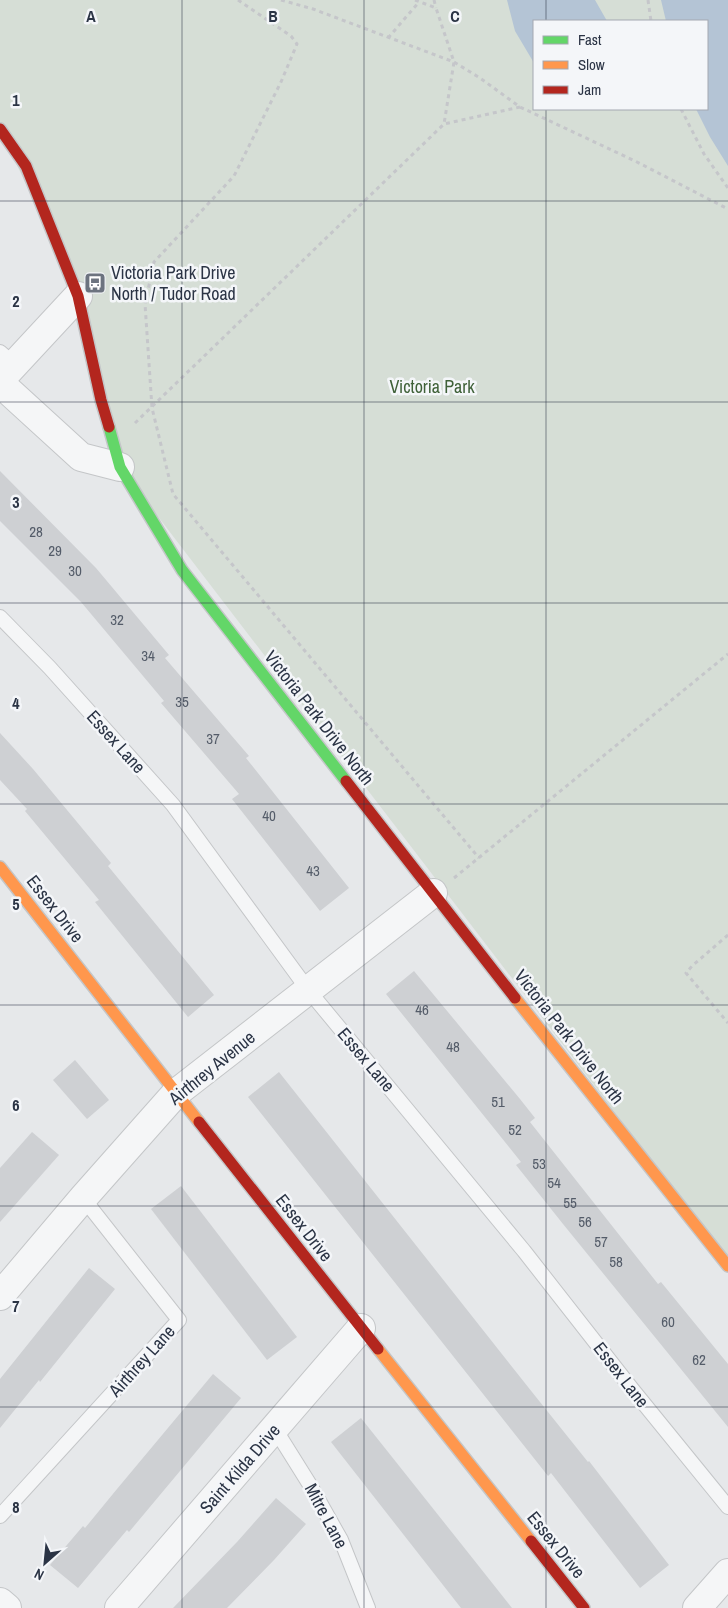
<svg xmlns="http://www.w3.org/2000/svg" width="728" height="1608" font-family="'Archivo Narrow',sans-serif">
  <rect width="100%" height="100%" fill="#e6e8ea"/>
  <path fill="#d6ded6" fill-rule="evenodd" d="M 0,0 L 728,0 L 728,1260 L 120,467 L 78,295 L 0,129 ZM 534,21 L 707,21 L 707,109 L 534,109 Z"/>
  <g fill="#b4c4d5">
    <path d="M 507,0 L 595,0 L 607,21 L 534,21 L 534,63 L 515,31 Z"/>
    <path d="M 661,0 L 728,0 L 728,166 L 710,137 L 696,109 L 707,109 L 707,21 L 666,21 Z"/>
  </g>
  <g fill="#ced0d3">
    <path d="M 0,471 L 96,568 L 169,655 L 165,658 L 249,756 L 246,758 L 349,888 L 320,911 L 232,799 L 239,794 L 161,703 L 164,701 L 81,602 L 0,521 Z"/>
    <path d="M 0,733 L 33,769 L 111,863 L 108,866 L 214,995 L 188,1017 L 95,902 L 99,900 L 25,811 L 27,809 L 0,780 Z"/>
    <path d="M 414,971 L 520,1099 L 535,1118 L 530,1122 L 658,1284 L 661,1282 L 728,1364 L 728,1427 L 563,1224 L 516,1165 L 521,1162 L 386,994 Z"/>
    <path d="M 75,1060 L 109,1100 L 87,1119 L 53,1080 Z"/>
    <path d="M 279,1072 L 532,1392 L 588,1462 L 589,1461 L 669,1565 L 640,1588 L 551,1473 L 548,1476 L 248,1097 Z"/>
    <path d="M 32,1132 L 59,1155 L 0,1222 L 0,1168 Z"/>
    <path d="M 181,1186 L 297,1337 L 267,1360 L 151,1209 Z"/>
    <path d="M 89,1268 L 115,1289 L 40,1382 L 39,1380 L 0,1428 L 0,1379 Z"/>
    <path d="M 213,1374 L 241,1398 L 129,1532 L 127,1530 L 78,1588 L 50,1565 L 83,1526 L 85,1528 L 117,1489 Z"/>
    <path d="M 361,1418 L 470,1555 L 512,1608 L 461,1608 L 331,1442 Z"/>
    <path d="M 276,1498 L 306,1524 L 274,1560 L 227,1608 L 173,1608 L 237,1542 Z"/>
  </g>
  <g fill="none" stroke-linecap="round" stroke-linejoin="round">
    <g stroke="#c4c6c8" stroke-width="16">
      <g id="lane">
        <path d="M 0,352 L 15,365"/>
        <path d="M 0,617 L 50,668 L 173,805 L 309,991 L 524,1251 L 632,1389 L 728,1507"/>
        <path d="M 275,1429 L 310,1485 L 341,1540 L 368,1608"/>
        <path d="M 0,1516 L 179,1320 L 83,1198"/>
      </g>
    </g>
    <g stroke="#c4c6c8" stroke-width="30">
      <g id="street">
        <path d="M 0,380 L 78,296"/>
        <path d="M 0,383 L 81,457 L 120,467"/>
        <path d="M 0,1296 L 83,1198 L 176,1093 L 433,893"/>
        <path d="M 0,1602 L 7,1608"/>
        <path d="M 119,1608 L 361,1328"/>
        <path d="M 697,1608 L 728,1573"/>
      </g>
    </g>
    <g stroke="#c4c6c8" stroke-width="14">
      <path id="fast" d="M 109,427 L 120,467 L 182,570 L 346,781"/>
    </g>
    <g stroke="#c4c6c8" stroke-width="14">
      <g id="slow">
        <path d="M 0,867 L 199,1122"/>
        <path d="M 515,998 L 728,1266"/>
        <path d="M 378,1349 L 531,1541"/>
      </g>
    </g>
    <g stroke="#c4c6c8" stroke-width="14">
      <g id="jam">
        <path d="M 0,129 L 26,166 L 78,296 L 101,400 L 109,427"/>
        <path d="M 346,781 L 515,998"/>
        <path d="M 199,1122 L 378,1349"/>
        <path d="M 531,1541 L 584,1608"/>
      </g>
    </g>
    <g stroke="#c5c6ca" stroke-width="3" stroke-dasharray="4 4" stroke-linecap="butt">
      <path d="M 238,0 L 291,36 L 297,44 L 281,82 L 234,176 L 154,262 L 145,304 L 152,408 L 173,494 L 479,858"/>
      <path d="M 281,0 L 313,9 L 454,62 L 480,78 L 520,107 L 635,161 L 728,209"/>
      <path d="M 415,0 L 436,8 L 454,62 L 444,124"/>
      <path d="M 434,0 L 436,8"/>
      <path d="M 648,0 L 651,21"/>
      <path d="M 388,38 L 419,2"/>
      <path d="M 681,109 L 704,154 L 728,188"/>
      <path d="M 135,423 L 444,124 L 520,107"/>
      <path d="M 454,878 L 728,654"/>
      <path d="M 728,935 L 692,966 L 686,973 L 728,1023"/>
    </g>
    <use href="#lane" stroke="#f5f6f7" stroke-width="14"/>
    <use href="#street" stroke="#f5f6f7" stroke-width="28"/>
    <use href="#fast" stroke="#63d668" stroke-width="11"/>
    <use href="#slow" stroke="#ff974d" stroke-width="11"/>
    <use href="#jam" stroke="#b3261e" stroke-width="11"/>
  </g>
  <path fill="none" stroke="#2b3445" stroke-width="1" stroke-opacity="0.55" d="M 182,0 L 182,1608M 364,0 L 364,1608M 546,0 L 546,21M 546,109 L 546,1608M 0,201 L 728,201M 0,402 L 728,402M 0,603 L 728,603M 0,804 L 728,804M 0,1005 L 728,1005M 0,1206 L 728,1206M 0,1407 L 728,1407"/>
  <defs>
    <g id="bus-square" transform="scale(1.125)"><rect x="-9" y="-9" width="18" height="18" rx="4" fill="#6c737f" stroke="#f4f6f9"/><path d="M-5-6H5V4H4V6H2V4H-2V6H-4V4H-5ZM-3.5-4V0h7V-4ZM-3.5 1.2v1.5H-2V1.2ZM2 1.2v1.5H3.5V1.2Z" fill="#fff"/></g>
  </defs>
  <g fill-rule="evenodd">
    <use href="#bus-square" x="95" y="283"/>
  </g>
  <g text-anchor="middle" stroke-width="5" stroke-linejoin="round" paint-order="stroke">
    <g font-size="15" fill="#545c69">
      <text x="36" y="537">28</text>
      <text x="55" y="556">29</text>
      <text x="75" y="576">30</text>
      <text x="117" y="625">32</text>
      <text x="148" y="661">34</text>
      <text x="182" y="707">35</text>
      <text x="213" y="744">37</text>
      <text x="269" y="821">40</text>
      <text x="313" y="876">43</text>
      <text x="422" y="1015">46</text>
      <text x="453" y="1052">48</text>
      <text x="498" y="1107">51</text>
      <text x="515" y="1135">52</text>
      <text x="539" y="1169">53</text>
      <text x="554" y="1188">54</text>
      <text x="570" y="1208">55</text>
      <text x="585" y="1227">56</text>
      <text x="601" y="1247">57</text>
      <text x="616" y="1267">58</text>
      <text x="668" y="1327">60</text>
      <text x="699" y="1365">62</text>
    </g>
    <g font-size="18" fill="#2b3445" stroke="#f4f6f9" text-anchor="start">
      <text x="111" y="279">Victoria Park Drive<tspan x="111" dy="21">North / Tudor Road</tspan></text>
    </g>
    <g font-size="18" fill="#3f6138" stroke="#f4f6f9">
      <text x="432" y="393">Victoria Park</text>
    </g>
    <g font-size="18" fill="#2b3445" stroke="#f4f6f9">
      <text transform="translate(319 718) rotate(52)" y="6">Victoria Park Drive North</text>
      <text transform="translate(116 742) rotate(48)" y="6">Essex Lane</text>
      <text transform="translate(55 909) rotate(52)" y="6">Essex Drive</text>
      <text transform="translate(569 1037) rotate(52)" y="6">Victoria Park Drive North</text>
      <text transform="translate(366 1060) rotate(50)" y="6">Essex Lane</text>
      <text transform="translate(212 1068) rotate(-39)" y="6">Airthrey Avenue</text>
      <text transform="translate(304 1228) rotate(52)" y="6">Essex Drive</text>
      <text transform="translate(142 1361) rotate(-48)" y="6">Airthrey Lane</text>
      <text transform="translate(621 1375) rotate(52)" y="6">Essex Lane</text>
      <text transform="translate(240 1469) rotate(-49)" y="6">Saint Kilda Drive</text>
      <text transform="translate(326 1516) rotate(62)" y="6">Mitre Lane</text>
      <text transform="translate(556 1545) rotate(51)" y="6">Essex Drive</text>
    </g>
  </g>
  <g font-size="16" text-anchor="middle" font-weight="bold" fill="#2b3445" stroke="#f4f6f9" stroke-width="5" stroke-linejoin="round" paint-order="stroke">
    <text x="91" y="22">A</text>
    <text x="273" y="22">B</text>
    <text x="455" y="22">C</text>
    <text x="16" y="106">1</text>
    <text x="16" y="307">2</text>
    <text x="16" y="508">3</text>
    <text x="16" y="709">4</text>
    <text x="16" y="910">5</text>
    <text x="16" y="1111">6</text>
    <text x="16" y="1312">7</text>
    <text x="16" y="1513">8</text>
  </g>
  <rect x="533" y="20" width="175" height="90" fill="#f4f6f9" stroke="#a4a8b1"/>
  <rect x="543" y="36" width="25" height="8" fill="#63d668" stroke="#a4a8b1"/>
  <text x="578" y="45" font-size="15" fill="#2b3445">Fast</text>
  <rect x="543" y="61" width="25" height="8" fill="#ff974d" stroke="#a4a8b1"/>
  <text x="578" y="70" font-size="15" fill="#2b3445">Slow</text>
  <rect x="543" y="86" width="25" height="8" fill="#b3261e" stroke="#a4a8b1"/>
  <text x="578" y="95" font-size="15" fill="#2b3445">Jam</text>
  <g transform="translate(45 1563) rotate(207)" stroke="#f4f6f9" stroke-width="4" paint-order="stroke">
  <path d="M0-4L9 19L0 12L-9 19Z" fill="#2b3445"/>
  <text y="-8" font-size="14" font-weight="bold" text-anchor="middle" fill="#2b3445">N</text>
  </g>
</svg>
